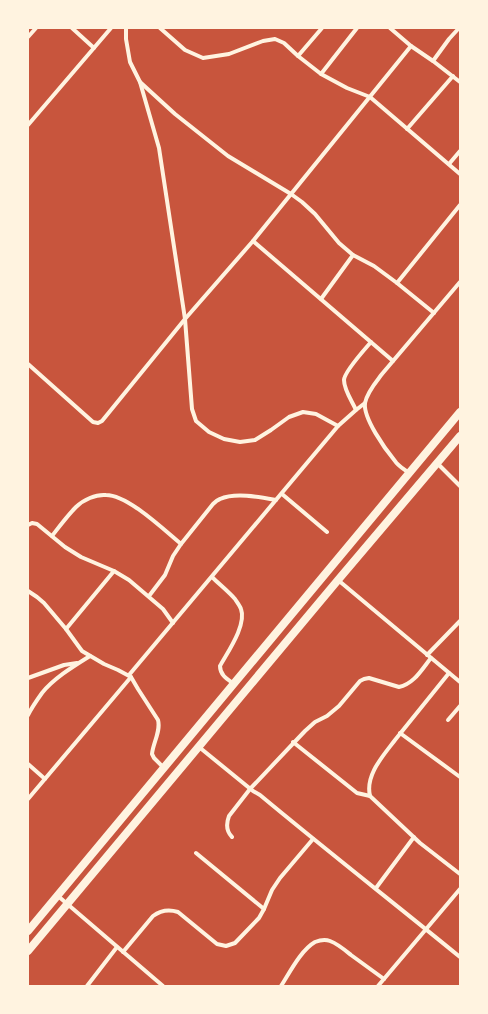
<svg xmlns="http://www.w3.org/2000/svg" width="488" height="1014" font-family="'Archivo Narrow',sans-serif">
  <rect width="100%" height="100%" fill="#c8553d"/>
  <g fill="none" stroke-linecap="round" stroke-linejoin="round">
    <g stroke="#fff3e0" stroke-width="4">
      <path d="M 72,28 L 94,48"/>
      <path d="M 126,28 L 126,39 L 130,62 L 140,82 L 159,148 L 185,319 L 192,409 L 196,421 L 209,432 L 224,439 L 240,442 L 255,440 L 271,430 L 289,417 L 303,412 L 316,414 L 338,426"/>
      <path d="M 160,28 L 185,50 L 203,58 L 229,54 L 263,41 L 275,39 L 284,43 L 298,56 L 321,74 L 347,88 L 370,97 L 460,174"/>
      <path d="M 390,28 L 411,46 L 433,61 L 460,82"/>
      <path d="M 28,37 L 36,28"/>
      <path d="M 298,56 L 322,28"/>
      <path d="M 433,61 L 449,39 L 459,28"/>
      <path d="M 321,74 L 357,28"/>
      <path d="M 140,82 L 175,114 L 228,156 L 291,194 L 302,202 L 315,214 L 339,243 L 353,255 L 374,266 L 397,283 L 434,313"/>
      <path d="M 28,125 L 111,28"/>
      <path d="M 407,129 L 453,76"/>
      <path d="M 449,164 L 460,151"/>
      <path d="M 253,241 L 393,361"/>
      <path d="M 397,283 L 460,205"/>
      <path d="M 321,299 L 353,255"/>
      <path d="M 28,364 L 93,422 L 98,423 L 102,421 L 185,319 L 253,241 L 411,46"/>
      <path d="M 356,410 C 352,401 344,390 344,380 C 344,372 365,349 371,342"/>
      <path d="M 437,463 L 460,486"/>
      <path d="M 409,473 C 404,469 398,466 395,461 C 385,449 363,418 365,403 C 367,392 376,382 382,374 L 460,282"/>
      <path d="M 282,494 L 327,532"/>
      <path d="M 28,525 L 32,523 L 37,524 L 65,547 L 81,557 L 114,571 L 129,580 L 163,609 L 173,623"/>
      <path d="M 52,536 C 59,527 67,516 76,507 C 83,500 96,494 106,495 C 128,495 164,530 181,544"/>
      <path d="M 212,577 C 219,584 228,591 235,599 C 237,602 240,606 241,609 C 247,625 227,653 220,666 C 220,675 227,679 234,684"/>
      <path d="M 338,580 L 460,682"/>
      <path d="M 28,591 L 37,597 L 44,603 L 66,629 L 82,651 L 104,664 L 118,670 L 131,677 L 138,689 L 158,720 C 161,731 153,743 152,754 L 154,758 L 164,768"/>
      <path d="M 149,596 L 165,575 L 173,556 L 181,544 L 213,504 C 215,502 217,500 220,499 C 235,492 260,497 276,500"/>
      <path d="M 66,629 L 114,571"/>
      <path d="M 427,655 L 460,621"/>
      <path d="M 449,673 L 395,740 C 383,756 365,775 370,796 L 420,843 L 460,874"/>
      <path d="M 129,675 L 338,426 L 356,410 L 365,403"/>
      <path d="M 28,678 L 64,665 L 77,663"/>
      <path d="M 28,715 C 32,707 37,700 42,693 C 54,678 74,666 90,656"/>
      <path d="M 448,720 L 460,706"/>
      <path d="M 400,733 L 460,777"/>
      <path d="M 293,742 L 357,793 L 370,796"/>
      <path d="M 199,747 L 253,791 L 260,795 C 326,850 394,903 460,957"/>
      <path d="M 28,764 L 45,779"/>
      <path d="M 28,799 L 131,677"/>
      <path d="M 232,837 C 226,831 226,824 229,816 L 250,789 L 305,731 L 315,722 L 327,716 L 339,706 L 360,681 L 364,679 L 369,678 L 399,687 C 414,684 422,669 431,658"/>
      <path d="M 196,853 L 264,909"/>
      <path d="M 376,888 L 414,837"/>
      <path d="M 58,896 L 163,986"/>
      <path d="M 123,952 L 153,916 C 161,910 169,909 178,912 L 217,944 L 226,946 L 235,943 L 259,918 L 264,909 L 272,890 L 280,878 L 313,839"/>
      <path d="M 87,986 L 117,947"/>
      <path d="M 281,986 C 290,972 301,950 315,942 C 320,940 325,939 330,941 C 338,944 345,950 351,955 C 362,963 373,971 384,979"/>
      <path d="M 378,986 L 460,889"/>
    </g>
    <g stroke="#fff3e0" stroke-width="8">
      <path d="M 28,931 L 460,412"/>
      <path d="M 28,951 L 338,580 L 460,436"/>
    </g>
  </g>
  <rect width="488" height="1014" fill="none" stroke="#fff3e0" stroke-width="58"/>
</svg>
